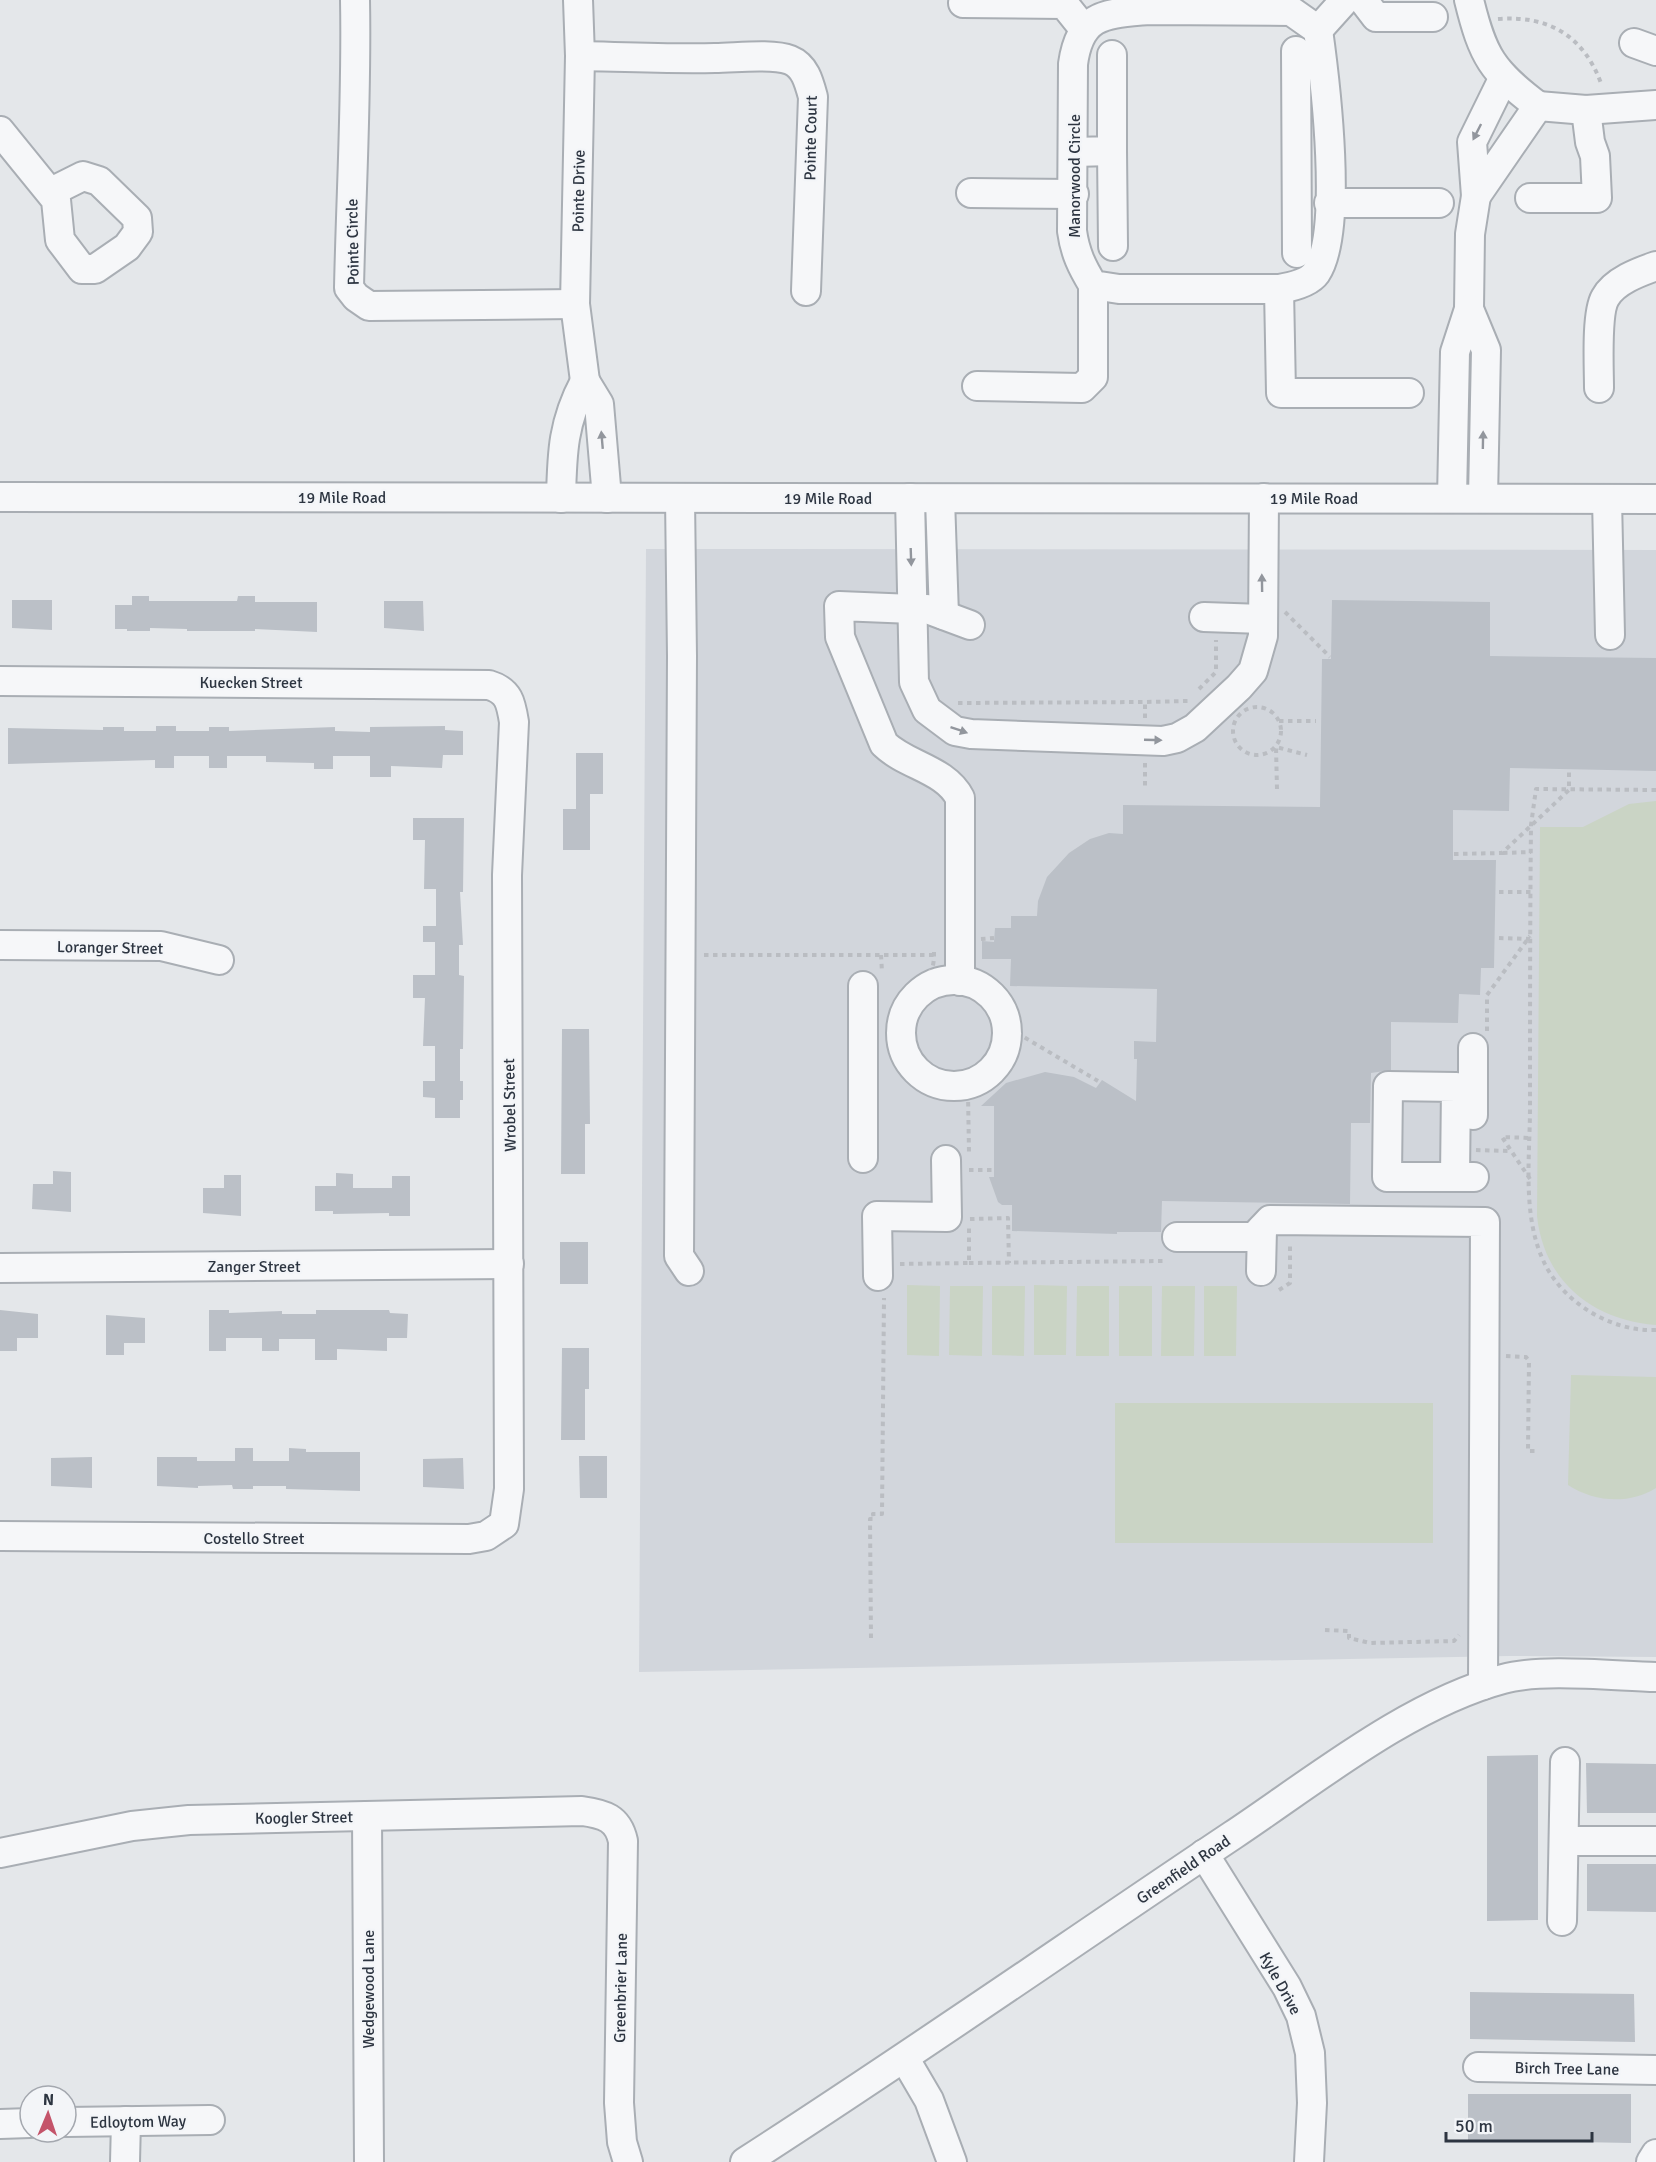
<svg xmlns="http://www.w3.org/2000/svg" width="1656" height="2162" font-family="Signika,sans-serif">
  <rect width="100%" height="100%" fill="#e4e7ea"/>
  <path fill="#d2d6dc" d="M 646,549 L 1656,550 L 1656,1657 L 1509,1656 L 639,1672 Z"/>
  <g fill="#cad4c5">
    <path d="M 1656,801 L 1656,1325 C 1592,1320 1544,1281 1537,1216 L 1540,827 L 1583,827 L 1629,804 Z"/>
    <path d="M 907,1285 L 940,1286 L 939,1356 L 907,1355 Z"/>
    <path d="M 1034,1285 L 1067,1286 L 1066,1355 L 1034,1355 Z"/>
    <path d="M 950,1286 L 983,1286 L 982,1356 L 949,1355 Z"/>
    <path d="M 992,1286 L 1025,1286 L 1024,1356 L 992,1355 Z"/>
    <path d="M 1077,1286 L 1109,1286 L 1109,1356 L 1076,1356 Z"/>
    <rect x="1119" y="1286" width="33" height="70"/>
    <path d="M 1162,1286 L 1195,1286 L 1194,1356 L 1161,1356 Z"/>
    <path d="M 1204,1286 L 1237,1286 L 1236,1356 L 1204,1356 Z"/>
    <path d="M 1571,1375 L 1656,1377 L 1656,1488 C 1629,1505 1594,1502 1568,1485 Z"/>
    <rect x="1115" y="1403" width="318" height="140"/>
  </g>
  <g fill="#bbc0c7">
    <path d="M 132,596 L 149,596 L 149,601 L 237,601 L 238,596 L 255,596 L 255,602 L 317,602 L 317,632 L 255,629 L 255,631 L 187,631 L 187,629 L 150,628 L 150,631 L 127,631 L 127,629 L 115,629 L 115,605 L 132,605 Z"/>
    <path d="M 12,600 L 52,600 L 52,630 L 12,628 Z"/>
    <path d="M 1332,600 L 1490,602 L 1490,656 L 1656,658 L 1656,771 L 1510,768 L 1509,811 L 1453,810 L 1453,860 L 1496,860 L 1494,968 L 1481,968 L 1480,995 L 1459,994 L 1458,1023 L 1391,1022 L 1391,1070 L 1371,1073 L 1370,1123 L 1351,1123 L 1350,1204 L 1162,1201 L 1161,1232 L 1117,1232 L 1117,1234 L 1012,1231 L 1012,1205 L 1002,1205 L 998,1202 L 989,1177 L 994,1177 L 994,1106 L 981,1106 L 1006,1083 L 1045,1072 L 1074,1077 L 1096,1088 L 1102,1080 L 1136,1101 L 1137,1059 L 1134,1059 L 1134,1041 L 1156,1042 L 1157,989 L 1010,986 L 1011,959 L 982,959 L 982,941 L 994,942 L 995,928 L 1011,928 L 1011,916 L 1037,916 L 1038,901 L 1047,877 L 1069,853 L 1090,839 L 1109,833 L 1123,834 L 1123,805 L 1320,807 L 1322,659 L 1331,659 Z"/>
    <path d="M 384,601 L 423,601 L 424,631 L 384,628 Z"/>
    <path d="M 156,726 L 176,726 L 176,731 L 209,731 L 209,727 L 229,727 L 229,731 L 335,727 L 335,731 L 370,732 L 370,727 L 445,726 L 445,730 L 463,731 L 463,755 L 443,755 L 442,768 L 391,766 L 391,777 L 370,777 L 370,756 L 333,756 L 333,769 L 314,769 L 314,763 L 266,762 L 266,756 L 227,756 L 227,768 L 209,768 L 209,756 L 174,756 L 174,768 L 155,768 L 155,760 L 8,764 L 8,728 L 103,730 L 103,727 L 124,727 L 124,731 L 156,731 Z"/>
    <path d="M 576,753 L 603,753 L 603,794 L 590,794 L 590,850 L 563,850 L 563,809 L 576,809 Z"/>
    <path d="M 413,818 L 464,818 L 463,892 L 460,892 L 463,945 L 459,945 L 459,975 L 464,976 L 463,1049 L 460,1049 L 460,1081 L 463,1081 L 463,1100 L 460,1100 L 460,1118 L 435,1118 L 435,1098 L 423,1097 L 423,1081 L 435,1081 L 435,1046 L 423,1046 L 425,998 L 413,998 L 413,975 L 435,975 L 435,942 L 423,942 L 423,926 L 436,926 L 436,889 L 424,889 L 425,840 L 413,840 Z"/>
    <path d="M 562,1029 L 589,1029 L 590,1124 L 585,1124 L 585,1174 L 561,1174 Z"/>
    <path d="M 53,1171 L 71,1172 L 71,1212 L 32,1209 L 33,1184 L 53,1184 Z"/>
    <path d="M 336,1173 L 353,1174 L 353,1188 L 392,1188 L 392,1176 L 410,1176 L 410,1216 L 389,1216 L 389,1213 L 333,1214 L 333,1211 L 315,1211 L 315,1186 L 336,1186 Z"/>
    <path d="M 224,1175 L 241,1175 L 241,1216 L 203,1213 L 203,1188 L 224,1188 Z"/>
    <rect x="560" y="1242" width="28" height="42"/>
    <path d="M 0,1310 L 38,1314 L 38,1338 L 17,1338 L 17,1351 L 0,1351 Z"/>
    <path d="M 209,1310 L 229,1310 L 229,1313 L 282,1311 L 282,1314 L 316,1314 L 316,1310 L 389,1310 L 390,1313 L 408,1314 L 407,1338 L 387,1338 L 387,1351 L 337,1349 L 337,1360 L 315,1360 L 315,1339 L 279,1339 L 279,1351 L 262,1351 L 262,1338 L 226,1338 L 226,1351 L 209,1351 Z"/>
    <path d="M 106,1315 L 145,1318 L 145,1343 L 124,1343 L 124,1355 L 106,1355 Z"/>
    <path d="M 562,1348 L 589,1348 L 589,1389 L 585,1389 L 585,1440 L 561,1440 Z"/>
    <path d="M 235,1448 L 253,1448 L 253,1461 L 289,1461 L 289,1448 L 306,1449 L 306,1452 L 360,1452 L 360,1491 L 286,1489 L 286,1486 L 253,1486 L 253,1489 L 233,1489 L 232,1485 L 198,1486 L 198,1488 L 157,1486 L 157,1457 L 197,1457 L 197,1461 L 235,1461 Z"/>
    <path d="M 579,1456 L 607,1456 L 607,1498 L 580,1498 Z"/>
    <path d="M 92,1457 L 92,1488 L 51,1486 L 51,1458 Z"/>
    <path d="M 463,1458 L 464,1489 L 423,1487 L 423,1459 Z"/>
    <path d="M 1538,1755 L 1538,1920 L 1487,1921 L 1487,1756 Z"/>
    <path d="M 1586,1763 L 1656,1764 L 1656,1813 L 1587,1813 Z"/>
    <path d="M 1587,1864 L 1656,1864 L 1656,1912 L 1587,1911 Z"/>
    <path d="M 1470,1992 L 1634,1994 L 1635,2042 L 1470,2039 Z"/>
    <path d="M 1468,2094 L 1631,2094 L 1631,2143 L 1468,2140 Z"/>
  </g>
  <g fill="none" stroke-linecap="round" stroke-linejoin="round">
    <g stroke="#a9aeb4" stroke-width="32">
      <g id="minor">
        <path d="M 355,0 C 357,96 351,192 349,288 L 356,297 L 369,306 L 575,304"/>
        <path d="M 578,0 L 580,56 L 575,304 L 585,381"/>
        <path d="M 1363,0 L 1376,17 L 1433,17"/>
        <path d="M 1469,0 C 1483,57 1492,71 1538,106"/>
        <path d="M 963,3 L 1064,4 L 1084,29"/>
        <path d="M 1149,10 L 1291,11 L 1318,30 C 1325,80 1344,232 1316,273 C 1309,283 1291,287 1279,289 L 1119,289 L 1093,285 C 1082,267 1075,253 1072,231 L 1073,64 C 1080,13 1105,14 1149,10 Z"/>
        <path d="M 1318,30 L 1345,0"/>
        <path d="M 1634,43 L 1656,51"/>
        <path d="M 1296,51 L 1297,253"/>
        <path d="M 580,56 C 625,57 670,59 715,58 C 735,58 772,53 790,60 C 805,66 809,82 813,97 L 806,291"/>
        <path d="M 1503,79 L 1472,142 L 1476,196 L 1538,106"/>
        <path d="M 1538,106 L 1586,110 L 1656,105"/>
        <path d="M 0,131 L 56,200 L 60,240 L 82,269 L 95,269 L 127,247 L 138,232 L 137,218 L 99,181 L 83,176 L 51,192"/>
        <path d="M 1112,151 L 1113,246"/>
        <path d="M 1074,152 L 1112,151 L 1112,55"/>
        <path d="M 971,193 L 1074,194"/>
        <path d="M 1530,198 L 1597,198 L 1595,156 L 1590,142 L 1586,110"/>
        <path d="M 1329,203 L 1439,203"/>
        <path d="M 1279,289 L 1281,393 L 1409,393"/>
        <path d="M 1469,309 L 1470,234 L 1476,196"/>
        <path d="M 977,386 L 1082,388 L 1093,377 L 1093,285"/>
        <path d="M 1599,388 C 1599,368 1596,314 1605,298 C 1614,281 1639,272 1656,266"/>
        <path d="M 0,497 L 1656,499"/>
        <path d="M 561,498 C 562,452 563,422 585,381 L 599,404 L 607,498"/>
        <path d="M 680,498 L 682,656 L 679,1256 L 689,1271"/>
        <path d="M 910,498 L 914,682 L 927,710 L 955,731 L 971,734 L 1163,741 L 1177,738 L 1195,728 L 1239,687 L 1253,671 L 1263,636 L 1264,498"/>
        <path d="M 1452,498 L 1455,352 L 1469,309 L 1486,350 L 1483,498"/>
        <path d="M 940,499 L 944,615"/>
        <path d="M 1607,499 L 1610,635"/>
        <path d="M 913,609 L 839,606 L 840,637 L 884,744 C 907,766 945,769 960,798 L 960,981"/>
        <path d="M 927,609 L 970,625"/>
        <path d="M 1204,617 L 1263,619"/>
        <path d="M 0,681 L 489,685 C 509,691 511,703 514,722 L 507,875 L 509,1489 L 504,1524 L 486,1536 L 469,1539 L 0,1536"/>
        <path d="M 0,945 L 161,946 L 219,960"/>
        <circle cx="954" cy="1033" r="53"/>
        <path d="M 1473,1048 L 1473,1115"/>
        <path d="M 863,1158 L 863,986"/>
        <path d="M 1455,1177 L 1456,1087 L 1388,1086 L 1387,1177 L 1474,1177"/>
        <path d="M 1177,1237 L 1254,1237 L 1270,1220 L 1485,1222 L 1483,1685"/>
        <path d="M 0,1268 L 509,1264"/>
        <path d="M 1261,1271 L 1262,1229"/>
        <path d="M 878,1276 L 877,1216 L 947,1217 L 946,1160"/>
        <path d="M 367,1816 L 369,2162"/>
        <path d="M 1566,1841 L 1656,1841"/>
        <path d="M 0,1853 L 132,1826 L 189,1820 L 582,1811 C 604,1814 618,1818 623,1841 L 619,2103 L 622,2142 L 628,2162"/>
        <path d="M 1204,1854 L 1287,1987 L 1301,2016 L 1310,2053 L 1312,2103 L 1309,2162"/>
        <path d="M 1562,1921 L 1565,1762"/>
        <path d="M 905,2059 L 929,2100 L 952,2162"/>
        <path d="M 1478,2067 L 1656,2070"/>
        <path d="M 66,2122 L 210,2120"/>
        <path d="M 0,2124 L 30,2123"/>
        <path d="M 125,2162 L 126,2121"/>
        <path d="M 745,2162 C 910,2056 1070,1944 1233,1835 C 1314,1781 1409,1704 1503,1679 C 1541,1668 1614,1676 1656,1677"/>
        <path d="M 1651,2162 L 1656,2154"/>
      </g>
    </g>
    <g stroke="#babdc2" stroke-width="4" stroke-dasharray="4.5 4.5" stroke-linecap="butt">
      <path d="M 1498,19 C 1550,15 1585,37 1602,86"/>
      <path d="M 1285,612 L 1330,657"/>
      <path d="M 1199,689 L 1216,672 L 1216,640"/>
      <path d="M 958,703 L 1145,702"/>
      <circle cx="1257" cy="731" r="24"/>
      <path d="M 1145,718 L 1145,702 L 1188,701"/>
      <path d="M 1279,721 L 1316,721"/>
      <path d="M 1145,763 L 1145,787"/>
      <path d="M 1277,789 L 1276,747 L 1307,755"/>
      <path d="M 1656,790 L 1536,789 L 1531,825 C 1530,919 1530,1013 1530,1107 C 1530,1156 1522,1214 1543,1260 C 1561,1301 1610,1332 1656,1330"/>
      <path d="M 1503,853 L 1531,852"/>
      <path d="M 1454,854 L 1502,853 L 1569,790 L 1569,769"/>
      <path d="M 1499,892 L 1531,892"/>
      <path d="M 1499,938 L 1530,939"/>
      <path d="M 981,939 L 994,938"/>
      <path d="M 934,952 C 934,958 934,965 931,970 C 927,977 918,979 913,984 C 897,998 888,1021 892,1042 C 894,1057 903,1071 915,1081 C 984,1135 1063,1026 983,976"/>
      <path d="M 704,955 L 934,955"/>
      <path d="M 881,955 L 882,972"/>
      <path d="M 1487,1031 L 1487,995 L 1530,936"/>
      <path d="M 1017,1033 L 1098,1081"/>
      <path d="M 968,1093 L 969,1152"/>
      <path d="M 1476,1150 L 1511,1151"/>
      <path d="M 969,1170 L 993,1170"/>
      <path d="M 1530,1179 L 1502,1137 L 1530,1138"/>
      <path d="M 970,1219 L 1008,1218 L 1009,1263"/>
      <path d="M 969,1263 L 1164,1261"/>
      <path d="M 900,1264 L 969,1263 L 969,1226"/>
      <path d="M 1279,1290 L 1290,1283 L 1290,1242"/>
      <path d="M 1506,1356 L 1526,1357 L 1529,1361 L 1528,1451 L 1535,1451"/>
      <path d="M 1325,1630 L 1349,1631 L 1349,1638 L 1370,1643 L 1454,1641 L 1459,1635"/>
      <path d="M 871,1638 L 870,1519 L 874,1519 L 873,1514 L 882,1514 L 884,1298"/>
    </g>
    <use href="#minor" stroke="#f6f7f9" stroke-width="28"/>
  </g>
  <defs><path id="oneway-solid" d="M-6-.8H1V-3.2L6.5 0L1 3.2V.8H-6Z" transform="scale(1.5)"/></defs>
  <g fill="#92969d">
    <use href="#oneway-solid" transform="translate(1477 132) rotate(117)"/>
    <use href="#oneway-solid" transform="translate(602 440) rotate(-95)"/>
    <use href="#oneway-solid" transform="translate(1483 440) rotate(-89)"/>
    <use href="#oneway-solid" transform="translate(911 557) rotate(88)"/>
    <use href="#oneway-solid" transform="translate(1262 583) rotate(-91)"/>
    <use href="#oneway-solid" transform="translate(959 730) rotate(19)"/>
    <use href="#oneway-solid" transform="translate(1153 740) rotate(2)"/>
  </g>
  <g text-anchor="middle" stroke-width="4.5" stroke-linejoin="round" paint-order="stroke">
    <g font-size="16" fill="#2d3541" stroke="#f3f5f8">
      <text transform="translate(810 138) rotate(-89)" y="6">Pointe Court</text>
      <text transform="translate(1074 176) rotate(-90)" y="6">Manorwood Circle</text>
      <text transform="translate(578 191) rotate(-89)" y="6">Pointe Drive</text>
      <text transform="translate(352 242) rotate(-91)" y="6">Pointe Circle</text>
      <text x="342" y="503">19 Mile Road</text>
      <text x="828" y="504">19 Mile Road</text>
      <text x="1314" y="504">19 Mile Road</text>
      <text x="251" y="688">Kuecken Street</text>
      <text transform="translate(110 947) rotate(1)" y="6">Loranger Street</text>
      <text transform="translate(509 1105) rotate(-91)" y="6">Wrobel Street</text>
      <text x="254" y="1272">Zanger Street</text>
      <text x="254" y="1544">Costello Street</text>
      <text transform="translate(304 1817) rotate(-1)" y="6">Koogler Street</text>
      <text transform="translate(1183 1869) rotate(-34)" y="6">Greenfield Road</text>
      <text transform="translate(1281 1983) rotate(61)" y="6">Kyle Drive</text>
      <text transform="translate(620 1988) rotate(-89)" y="6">Greenbrier Lane</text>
      <text transform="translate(368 1989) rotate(-90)" y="6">Wedgewood Lane</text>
      <text transform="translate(1567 2068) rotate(1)" y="6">Birch Tree Lane</text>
      <text transform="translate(138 2121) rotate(-1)" y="6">Edloytom Way</text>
    </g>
  </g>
  <g transform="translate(48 2114) rotate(2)"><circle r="28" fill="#f3f5f8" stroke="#a4a8af" stroke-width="1.5"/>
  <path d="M0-4.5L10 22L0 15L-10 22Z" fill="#c4546a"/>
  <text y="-9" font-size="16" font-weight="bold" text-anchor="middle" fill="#2d3541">N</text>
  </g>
  <path d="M1446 2132v9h146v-9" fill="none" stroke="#2d3541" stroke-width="3"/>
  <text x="1455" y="2132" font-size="18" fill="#2d3541" stroke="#f3f5f8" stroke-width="4.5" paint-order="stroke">50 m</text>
</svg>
